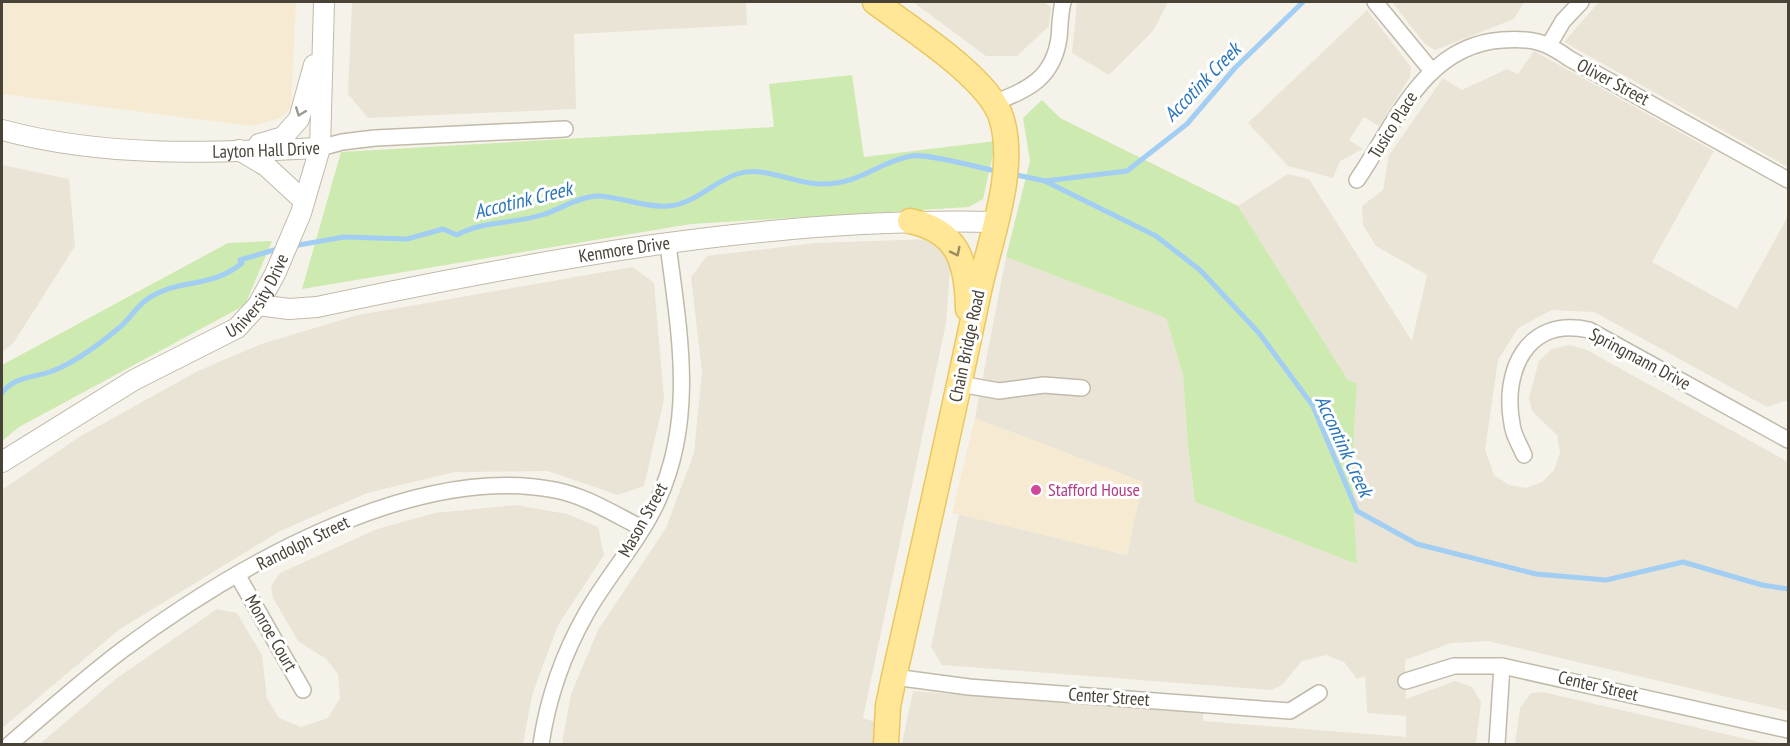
<svg xmlns="http://www.w3.org/2000/svg" width="1790" height="746" font-family="'PT Sans Narrow',sans-serif">
  <rect width="100%" height="100%" fill="#f5f2e9"/>
  <g fill="#e9e4d6">
    <path d="M 352,2 L 746,2 L 747,25 L 574,34 L 576,109 L 368,118 L 348,94 Z"/>
    <path d="M 913,2 L 1043,2 L 1051,7 L 1049,26 L 1017,56 L 986,56 Z"/>
    <path d="M 1077,2 L 1168,2 L 1153,31 L 1109,75 L 1072,53 Z"/>
    <path d="M 1392,2 L 1524,2 L 1514,19 L 1435,50 L 1425,44 Z"/>
    <path d="M 1599,2 L 1788,2 L 1788,167 L 1564,42 Z"/>
    <path d="M 1367,10 L 1411,67 L 1410,77 L 1379,126 L 1364,117 L 1349,140 L 1363,149 L 1340,161 L 1333,178 L 1288,166 L 1248,123 Z"/>
    <path d="M 1534,51 L 1714,151 L 1652,262 L 1737,309 L 1788,216 L 1788,400 L 1767,407 L 1594,312 L 1552,310 L 1518,328 L 1498,360 L 1485,450 L 1494,475 L 1509,485 L 1526,488 L 1542,482 L 1554,470 L 1560,453 L 1557,435 L 1532,411 L 1529,398 L 1539,361 L 1552,349 L 1570,345 L 1587,350 L 1788,462 L 1788,711 L 1488,641 L 1451,643 L 1405,660 L 1406,699 L 1455,681 L 1472,687 L 1481,702 L 1476,744 L 902,744 L 913,691 L 1203,713 L 1203,721 L 1406,737 L 1406,716 L 1367,713 L 1365,676 L 1357,679 L 1344,662 L 1326,655 L 1302,661 L 1282,685 L 1271,690 L 942,665 L 931,647 L 959,514 L 1127,555 L 1142,482 L 975,418 L 1006,257 L 1166,318 L 1183,375 L 1188,447 L 1195,502 L 1357,564 L 1352,471 L 1357,383 L 1348,380 L 1238,206 L 1288,174 L 1309,179 L 1412,341 L 1427,275 L 1376,246 L 1363,225 L 1362,206 L 1383,190 L 1389,155 L 1443,78 L 1462,90 L 1507,69 L 1518,74 Z"/>
    <path d="M 2,165 L 69,179 L 75,246 L 14,342 L 2,352 Z"/>
    <path d="M 932,239 L 951,259 L 946,323 L 863,718 L 881,724 L 877,744 L 562,744 L 571,694 L 598,630 L 666,528 L 694,453 L 702,372 L 691,277 L 707,256 L 815,243 Z"/>
    <path d="M 633,267 L 654,283 L 664,399 L 644,486 L 618,495 L 548,471 L 455,472 L 367,493 L 280,531 L 120,629 L 2,728 L 2,490 L 79,437 L 198,371 L 261,344 L 358,315 Z"/>
    <path d="M 516,505 L 567,514 L 598,527 L 604,555 L 558,625 L 532,695 L 523,744 L 40,744 L 117,678 L 217,609 L 237,613 L 262,655 L 267,698 L 279,718 L 301,727 L 328,718 L 340,698 L 338,674 L 326,659 L 298,641 L 273,598 L 271,586 L 280,573 L 377,529 L 435,513 Z"/>
    <path d="M 1543,692 L 1768,744 L 1515,744 L 1520,708 L 1531,693 Z"/>
  </g>
  <g fill="#f7ead3">
    <path d="M 2,2 L 296,2 L 291,107 L 281,118 L 251,126 L 2,94 Z"/>
    <path d="M 975,418 L 1143,482 L 1127,555 L 952,513 Z"/>
  </g>
  <g fill="#cdeab0">
    <path d="M 852,75 L 864,157 L 996,141 L 983,199 L 969,207 L 691,224 L 302,289 L 341,152 L 774,127 L 769,84 Z"/>
    <path d="M 1042,100 L 1060,118 L 1238,206 L 1348,380 L 1357,383 L 1352,471 L 1357,564 L 1195,502 L 1188,447 L 1183,375 L 1166,318 L 1006,257 L 1030,161 L 1023,118 Z"/>
    <path d="M 272,241 L 245,305 L 19,427 L 2,441 L 2,365 L 228,243 Z"/>
  </g>
  <g fill="none" stroke-linecap="round" stroke-linejoin="round">
    <g stroke="#a3cef3" stroke-width="5">
      <path d="M 1012,174 L 1045,181 L 1127,171 L 1187,124 L 1235,68 L 1303,2"/>
      <path d="M 1045,181 L 1156,236 L 1200,270 L 1259,333 L 1313,406 L 1357,511 L 1417,544 L 1536,574 L 1606,580 L 1683,562 L 1762,585 L 1788,589"/>
      <path d="M 293,246 L 344,237 L 407,239 L 443,229 L 457,235 C 484,220 516,224 545,214 C 561,209 578,197 596,196 C 620,196 643,208 668,206 C 693,205 713,182 737,174 C 766,165 792,184 821,184 C 862,184 875,163 911,156 C 927,153 981,168 1000,172"/>
      <path d="M 2,393 C 15,375 37,378 55,370 C 77,361 101,343 120,327 C 130,319 137,305 149,298 C 179,278 211,289 242,263 L 240,260 L 281,248"/>
    </g>
    <g stroke="#c1baaa" stroke-width="18">
      <g id="minor">
        <path d="M 1375,2 L 1431,70"/>
        <path d="M 1549,45 L 1563,21 L 1581,2"/>
        <path d="M 994,103 C 1028,89 1053,79 1059,38 C 1060,26 1060,14 1063,2"/>
        <path d="M 320,148 L 342,142 L 375,138 L 565,129"/>
        <path d="M 1357,180 C 1395,125 1424,45 1502,40 C 1532,38 1545,41 1570,59 L 1788,180"/>
        <path d="M 960,384 L 999,391 L 1044,385 L 1082,388"/>
        <path d="M 1524,455 C 1520,445 1513,435 1512,424 C 1502,371 1527,316 1589,330 L 1788,440"/>
        <path d="M 238,576 L 303,690"/>
        <path d="M 894,677 L 969,687 L 1290,711 L 1319,693"/>
        <path d="M 1406,681 L 1454,666 L 1502,666 L 1788,730"/>
        <path d="M 10,744 C 47,712 83,680 121,651 C 231,569 413,462 555,490 C 586,496 614,514 642,528"/>
        <path d="M 541,744 C 548,697 563,654 587,612 C 609,574 640,540 658,500 C 696,417 679,331 668,245"/>
        <path d="M 1497,744 L 1502,666"/>
      </g>
    </g>
    <g stroke="#c1baaa" stroke-width="22">
      <g id="tertiary">
        <path id="s1" d="M 2,130 C 105,158 214,153 320,148"/>
        <path d="M 259,144 L 283,137 L 299,119 L 314,65"/>
        <path d="M 239,150 L 266,166 L 304,201"/>
        <path id="s2" d="M 258,305 L 289,309 L 317,307 C 539,260 767,217 994,222"/>
        <path id="s3" d="M 2,462 L 134,380 L 237,328 L 258,305 L 275,274 L 301,213 L 320,148 L 324,2"/>
      </g>
    </g>
    <g stroke="#e9c763" stroke-width="27">
      <g id="primary">
        <path d="M 875,2 C 908,27 988,77 1001,117 C 1018,168 990,239 979,291 C 952,420 923,548 894,677 L 888,706 L 886,744"/>
        <path d="M 910,221 C 959,231 967,263 968,309"/>
      </g>
    </g>
    <use href="#minor" stroke="#fff" stroke-width="15"/>
    <use href="#tertiary" stroke="#fff" stroke-width="20"/>
    <use href="#primary" stroke="#ffe797" stroke-width="24"/>
  </g>
  <defs><path id="oneway-chevron" d="M-2-3.5L2.5 0L-2 3.5" fill="none" stroke-width="1.6" stroke-linecap="round" stroke-linejoin="round" transform="scale(1.5)"/></defs>
  <use stroke="#9b9891" href="#oneway-chevron" transform="translate(300 112) rotate(111)"/>
  <use stroke="#9b8d62" href="#oneway-chevron" transform="translate(956 252) rotate(63)"/>
  <circle fill="#d1479c" stroke="#fff" stroke-width="2" cx="1036" cy="490" r="6"/>
  <g text-anchor="middle" stroke-width="6" stroke-linejoin="round" paint-order="stroke">
    <g font-size="18" fill="#494337" stroke="#fff">
      <text transform="translate(1613 82) rotate(28)" y="6">Oliver Street</text>
      <text transform="translate(1393 125) rotate(-58)" y="6">Tusico Place</text>
      <text dy="6" stroke="none"><textPath href="#s1" startOffset="266">Layton Hall Drive</textPath></text>
      <text dy="6" stroke="none"><textPath href="#s2" startOffset="372">Kenmore Drive</textPath></text>
      <text dy="6" stroke="none"><textPath href="#s3" startOffset="309">University Drive</textPath></text>
      <text transform="translate(967 346) rotate(-78)" y="6">Chain Bridge Road</text>
      <text transform="translate(1640 359) rotate(28)" y="6">Springmann Drive</text>
      <text transform="translate(643 520) rotate(-61)" y="6">Mason Street</text>
      <text transform="translate(303 543) rotate(-26)" y="6">Randolph Street</text>
      <text transform="translate(271 633) rotate(60)" y="6">Monroe Court</text>
      <text transform="translate(1598 686) rotate(13)" y="6">Center Street</text>
      <text transform="translate(1109 697) rotate(4)" y="6">Center Street</text>
    </g>
    <g font-size="18" fill="#b23c85" stroke="#fff" text-anchor="start">
      <text x="1048" y="496">Stafford House</text>
    </g>
    <g font-size="20" font-style="italic" fill="#2b76ba" stroke="#fff">
      <text transform="translate(1202 82) rotate(-46)" y="7">Accotink Creek</text>
      <text transform="translate(523 200) rotate(-14)" y="7">Accotink Creek</text>
      <text transform="translate(1344 446) rotate(65)" y="7">Accontink Creek</text>
    </g>
  </g>
  <rect width="1790" height="746" fill="none" stroke="#494337" stroke-width="6"/>
</svg>
